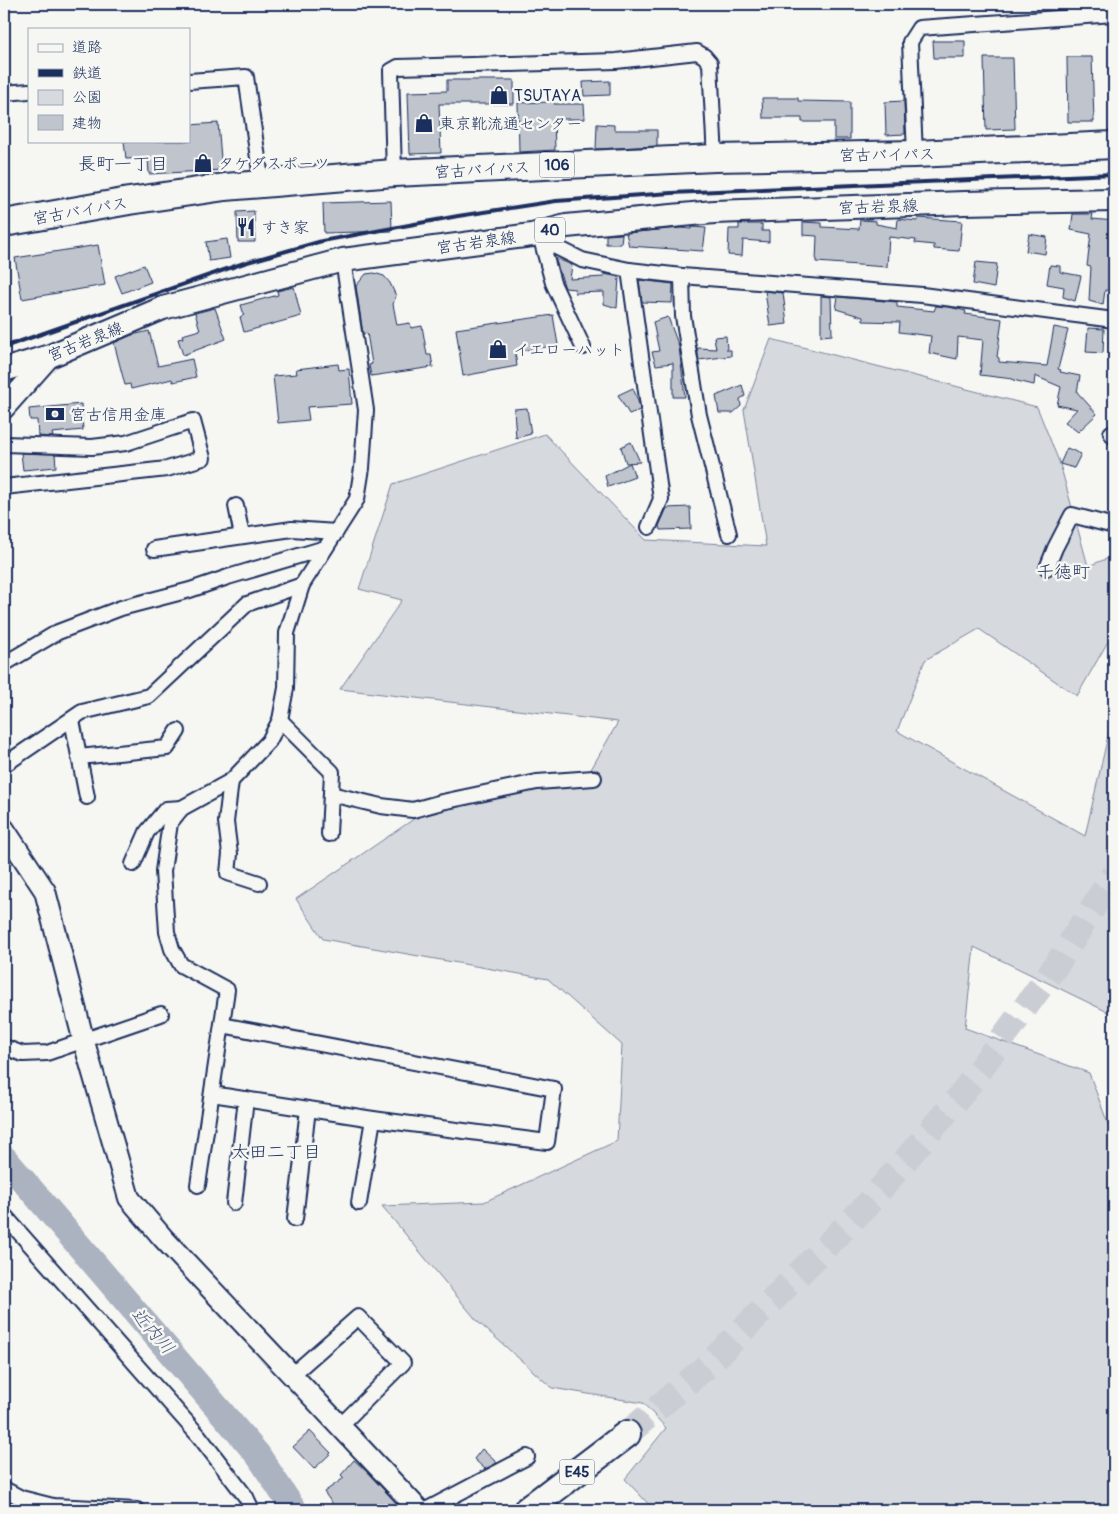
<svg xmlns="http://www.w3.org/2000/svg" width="1118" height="1514" font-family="Pangolin,'Klee One',sans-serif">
  <rect width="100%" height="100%" fill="#f6f6f2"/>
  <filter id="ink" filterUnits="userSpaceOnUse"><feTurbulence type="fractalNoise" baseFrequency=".02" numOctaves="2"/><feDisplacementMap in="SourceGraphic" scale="10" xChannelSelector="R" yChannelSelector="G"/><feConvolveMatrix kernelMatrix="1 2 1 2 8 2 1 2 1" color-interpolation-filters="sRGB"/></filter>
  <g filter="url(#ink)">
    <path fill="#d6d9dd" stroke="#78849e" d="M 771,339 L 1037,407 L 1060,464 L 1088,566 L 1114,556 L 1114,631 L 1077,696 L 979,629 L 925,660 L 897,731 L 1085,836 L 1110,727 L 1114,721 L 1114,1015 L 974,947 L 965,1028 L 1089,1073 L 1114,1140 L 1114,1510 L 654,1510 L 625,1479 L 666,1428 L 643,1403 L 552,1388 L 478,1322 L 382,1206 L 484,1202 L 617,1141 L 622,1045 L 548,979 L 323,939 L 296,899 L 455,791 L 581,787 L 618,722 L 340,689 L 402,600 L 359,589 L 393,484 L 545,434 L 646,540 L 766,546 L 744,410 Z"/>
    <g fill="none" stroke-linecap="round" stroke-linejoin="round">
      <path stroke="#abb2c0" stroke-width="26" d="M 4,1158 L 258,1455 L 294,1510"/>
    </g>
    <g fill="#c0c4cd" stroke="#1b2f5e">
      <path d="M 933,41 L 965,41 L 965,58 L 934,58 Z"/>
      <path d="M 1067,57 L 1092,57 L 1094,122 L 1068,122 Z"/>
      <path d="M 984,58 L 1013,58 L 1015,129 L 986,130 Z"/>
      <path d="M 447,80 L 514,80 L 514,104 L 439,104 L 441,153 L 410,154 L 408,92 L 447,91 Z"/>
      <path d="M 610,81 L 610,95 L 584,96 L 583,82 Z"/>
      <path d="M 762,98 L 798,98 L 798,101 L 850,102 L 850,139 L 834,139 L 834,122 L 802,122 L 802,118 L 763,118 Z"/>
      <path d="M 904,101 L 905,134 L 886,135 L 885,102 Z"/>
      <path d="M 554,102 L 554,104 L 584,104 L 585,119 L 554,119 L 555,150 L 519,152 L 518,103 Z"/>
      <path d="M 218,123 L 222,170 L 149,174 L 148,158 L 126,159 L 124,141 L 189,141 L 189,125 Z"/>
      <path d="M 597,124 L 614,125 L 614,130 L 657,130 L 657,146 L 596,149 Z"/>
      <path d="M 391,201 L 392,231 L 324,233 L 323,203 Z"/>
      <path d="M 254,211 L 255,242 L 238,242 L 237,212 Z"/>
      <path d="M 1073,214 L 1093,214 L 1092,219 L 1114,221 L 1114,291 L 1105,290 L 1103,305 L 1089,301 L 1091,267 L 1087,266 L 1091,234 L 1071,230 Z"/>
      <path d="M 918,218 L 962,221 L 959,251 L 934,249 L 934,245 L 915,243 L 916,240 L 889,237 L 887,267 L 816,262 L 817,236 L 803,235 L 803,222 L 822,223 L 822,227 L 859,229 L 860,220 L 862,220 L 876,221 L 876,224 L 897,228 L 898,219 L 917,221 Z"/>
      <path d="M 739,224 L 762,224 L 762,231 L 769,231 L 769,242 L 743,240 L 742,256 L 728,255 L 729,229 L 739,229 Z"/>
      <path d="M 692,227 L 706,228 L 703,251 L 629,246 L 626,233 L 681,228 L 691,229 Z"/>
      <path d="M 622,234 L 621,244 L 606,244 L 606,235 Z"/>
      <path d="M 1029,234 L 1047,237 L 1045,254 L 1026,251 Z"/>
      <path d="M 227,239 L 230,258 L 209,261 L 206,242 Z"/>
      <path d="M 98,245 L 105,285 L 22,299 L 15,258 Z"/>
      <path d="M 555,258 L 572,265 L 570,279 L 604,277 L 604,274 L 619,277 L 617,308 L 604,304 L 604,292 L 575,293 L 575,289 L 565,288 Z"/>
      <path d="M 976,262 L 997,264 L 994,288 L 973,284 Z"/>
      <path d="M 144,265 L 151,282 L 122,293 L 115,276 Z"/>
      <path d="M 1050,265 L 1060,266 L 1060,272 L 1081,276 L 1075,301 L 1063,297 L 1064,287 L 1047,284 Z"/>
      <path d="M 374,273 L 384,276 L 390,283 L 396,296 L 393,304 L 397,325 L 410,323 L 411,328 L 422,326 L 427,355 L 431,355 L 433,367 L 371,376 L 369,365 L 372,364 L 367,333 L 363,334 L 356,286 L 366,274 Z"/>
      <path d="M 639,280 L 673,284 L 672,303 L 642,302 Z"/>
      <path d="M 294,287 L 301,316 L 244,332 L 240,317 L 244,315 L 241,305 L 278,295 L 277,291 Z"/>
      <path d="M 765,291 L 783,293 L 787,324 L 770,326 Z"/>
      <path d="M 821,296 L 831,297 L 832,335 L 821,336 Z"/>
      <path d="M 838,297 L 897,302 L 897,307 L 934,311 L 936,306 L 949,307 L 966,311 L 965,314 L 1002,319 L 997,357 L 999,358 L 999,362 L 1047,366 L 1054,327 L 1068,330 L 1058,369 L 1061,370 L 1060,372 L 1080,376 L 1077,392 L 1097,414 L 1078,432 L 1065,422 L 1077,409 L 1057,405 L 1061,387 L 1035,376 L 1034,385 L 1013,380 L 1013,379 L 980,375 L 983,340 L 958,337 L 957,359 L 929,353 L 931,336 L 899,332 L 900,322 L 863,321 L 863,317 L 836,309 Z"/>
      <path d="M 215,308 L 226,339 L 183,355 L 178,339 L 183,338 L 182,335 L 200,330 L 195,313 Z"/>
      <path d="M 553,315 L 558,345 L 515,352 L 517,366 L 463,376 L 456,329 Z"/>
      <path d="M 668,317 L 679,347 L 685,397 L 673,397 L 673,363 L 656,365 L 652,352 L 659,351 L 653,322 Z"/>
      <path d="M 1088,328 L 1104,329 L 1103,353 L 1086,352 Z"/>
      <path d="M 149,331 L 158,366 L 192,359 L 196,377 L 173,382 L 172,379 L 131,389 L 130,384 L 125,385 L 114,343 L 132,335 Z"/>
      <path d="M 726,336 L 727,350 L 731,350 L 731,356 L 699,360 L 697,348 L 716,349 L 714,337 Z"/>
      <path d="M 338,364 L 339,370 L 349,369 L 352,404 L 307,407 L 309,420 L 278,423 L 273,376 L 297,374 L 296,369 Z"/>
      <path d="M 742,385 L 745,396 L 740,399 L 741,406 L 733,413 L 719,413 L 716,396 Z"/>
      <path d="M 633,388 L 638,401 L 640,410 L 629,414 L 618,395 Z"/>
      <path d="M 81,404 L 83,430 L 52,433 L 53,437 L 38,436 L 37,420 L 30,420 L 29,409 Z"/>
      <path d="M 527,408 L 531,434 L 516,438 L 514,409 Z"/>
      <path d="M 631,442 L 640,462 L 626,463 L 621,447 Z"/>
      <path d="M 1067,448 L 1081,454 L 1074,468 L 1060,464 Z"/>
      <path d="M 21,453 L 55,454 L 56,467 L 23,470 Z"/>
      <path d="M 630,463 L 635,477 L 608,487 L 605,476 Z"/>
      <path d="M 690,507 L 691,529 L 660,530 L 659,526 L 667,508 Z"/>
      <path d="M 310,1431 L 331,1453 L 314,1469 L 293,1447 Z"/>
      <path d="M 482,1449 L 497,1463 L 485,1469 L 474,1459 Z"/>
      <path d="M 354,1460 L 365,1470 L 403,1510 L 337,1510 L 324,1492 L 344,1478 L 341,1475 Z"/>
    </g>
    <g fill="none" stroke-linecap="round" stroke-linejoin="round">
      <path stroke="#caced4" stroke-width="26" stroke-dasharray="26 13" stroke-linecap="butt" d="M 627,1434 L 708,1365 L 866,1206 L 961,1095 L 1057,964 L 1114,874"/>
      <g stroke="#1b2f5e" stroke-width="18">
        <g id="street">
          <path d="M 189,81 L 246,77 L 262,185"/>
          <path d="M 4,93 L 29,91"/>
          <path d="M 915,154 L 910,42 L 919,28 L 1114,14"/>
          <path d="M 394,173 L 391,71 L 398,67 L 616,61 L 697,52 L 704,56 L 710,63 L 715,158"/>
          <path d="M 532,235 L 582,260 L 629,270 L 682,276 L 922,295 L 1114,320"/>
          <path d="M 541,239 L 553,283 L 583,347"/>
          <path d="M 629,270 L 661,499 L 649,527"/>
          <path d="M 682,276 L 683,316 L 699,415 L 729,534"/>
          <path d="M 1111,433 L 1114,437"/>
          <path d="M 4,444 L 92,447 L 126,443 L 193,421 L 203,458 L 167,469 L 4,487"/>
          <path d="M 236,506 L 242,536"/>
          <path d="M 154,549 L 292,529 L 336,532"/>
          <path d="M 1047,568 L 1055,548 L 1072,515 L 1114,526"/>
          <path d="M 4,664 L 58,632 L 121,608 L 190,590 L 228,577 L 325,548"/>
          <path d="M 72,720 L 87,797"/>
          <path d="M 280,720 L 332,772 L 329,834"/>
          <path d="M 79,757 L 167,748 L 178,731"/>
          <path d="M 4,765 L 82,712 L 149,696 L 247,604 L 302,585"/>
          <path d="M 231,781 L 226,822 L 230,854 L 228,873 L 259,883"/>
          <path d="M 331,794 L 381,806 L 413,810 L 442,802 L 537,782 L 594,778"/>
          <path d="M 133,864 L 147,832 L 166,809 L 182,808"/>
          <path d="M 4,1047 L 23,1054 L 47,1053 L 161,1014"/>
          <path d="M 212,1094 L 373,1119 L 547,1142 L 554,1089 L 222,1025"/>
          <path d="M 198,1185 L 227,990 L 181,965 L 172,949 L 167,932 L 163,871 L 170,823 L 182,808 L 231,781 L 269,741 L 280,720 L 286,688 L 287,633 L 302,585 L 357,499 L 362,468 L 366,410 L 343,260"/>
          <path d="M 234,1203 L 246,1099"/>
          <path d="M 359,1203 L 373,1119"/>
          <path d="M 4,1215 L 199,1436 L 246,1497 L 252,1510"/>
          <path d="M 295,1219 L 308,1109"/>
          <path d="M 292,1375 L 358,1317 L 403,1363 L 340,1426"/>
          <path d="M 4,1489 L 21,1498 L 53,1506 L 137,1510"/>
          <path d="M 426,1510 L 527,1457"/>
        </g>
      </g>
      <g stroke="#1b2f5e" stroke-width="24">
        <g id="secondary">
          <path d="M 4,408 L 50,356"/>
          <path d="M 4,829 L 45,891 L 84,1042 L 129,1198 L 163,1238 L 419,1510"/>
        </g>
      </g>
      <g stroke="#1b2f5e" stroke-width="26">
        <path id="primary" d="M 4,370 L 50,356 L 163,308 L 343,260 L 532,235 L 566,226 L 714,212 L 964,203 L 1114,200"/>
      </g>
      <g stroke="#1b2f5e" stroke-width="30">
        <g id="highway">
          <path d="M 4,223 L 129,201 L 225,187 L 394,173 L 715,158 L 915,154 L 1114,145"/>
          <path d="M 527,1510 L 627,1434"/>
        </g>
      </g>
      <use href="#street" stroke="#f6f6f2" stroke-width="14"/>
      <use href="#secondary" stroke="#f6f6f2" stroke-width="20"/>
      <use href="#primary" stroke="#f6f6f2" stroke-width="22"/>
      <use href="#highway" stroke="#f6f6f2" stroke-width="26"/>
      <path stroke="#1b2f5e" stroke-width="4" d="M 4,347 L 244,263 L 322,241 L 458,216 L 556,201 L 671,193 L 1114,174"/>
    </g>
  </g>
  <defs>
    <g id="shop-bare" transform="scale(1.5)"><path d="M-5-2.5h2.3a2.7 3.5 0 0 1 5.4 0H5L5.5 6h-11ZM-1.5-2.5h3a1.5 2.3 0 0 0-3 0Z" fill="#1b2f5e" stroke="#f6f6f2" stroke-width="2.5" paint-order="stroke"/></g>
    <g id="restaurant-bare" transform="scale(1.5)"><path d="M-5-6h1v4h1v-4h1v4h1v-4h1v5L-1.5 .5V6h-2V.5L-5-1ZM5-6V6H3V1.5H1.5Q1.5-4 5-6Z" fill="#1b2f5e" stroke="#f6f6f2" stroke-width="2.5" paint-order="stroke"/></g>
    <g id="bank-bare" transform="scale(1.5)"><path d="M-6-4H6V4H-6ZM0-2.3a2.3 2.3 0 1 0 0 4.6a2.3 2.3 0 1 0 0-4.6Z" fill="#1b2f5e" stroke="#f6f6f2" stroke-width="2.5" paint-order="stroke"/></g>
  </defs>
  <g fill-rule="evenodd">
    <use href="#shop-bare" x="499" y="95"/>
    <use href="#shop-bare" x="424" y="123"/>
    <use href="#shop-bare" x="203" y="163"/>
    <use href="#restaurant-bare" x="246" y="227"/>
    <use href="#shop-bare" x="498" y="349"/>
    <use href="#bank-bare" x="55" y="414"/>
  </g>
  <g text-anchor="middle" stroke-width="5" stroke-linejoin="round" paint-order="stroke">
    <g fill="#f6f6f2" stroke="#5d6b8a" stroke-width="1">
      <rect x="539.5" y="152.5" width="35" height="25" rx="4"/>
      <rect x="535" y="217.5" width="30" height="25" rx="4"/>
      <rect x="559.5" y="1459.5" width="35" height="25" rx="4"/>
    </g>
    <g font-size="15" font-weight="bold" fill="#1b2f5e">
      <text x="557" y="170">106</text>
      <text x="550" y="235">40</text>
      <text x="577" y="1477">E45</text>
    </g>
    <g font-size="16" fill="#1b2f5e" stroke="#f6f6f2" text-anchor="start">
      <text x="514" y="101">TSUTAYA</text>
      <text x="439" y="129">東京靴流通センター</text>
      <text x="218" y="169">タケダスポーツ</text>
      <text x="261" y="233">すき家</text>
      <text x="513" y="355">イエローハット</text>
      <text x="70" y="420">宮古信用金庫</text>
    </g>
    <g font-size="16" fill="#1b2f5e" stroke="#f6f6f2">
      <text transform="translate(887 154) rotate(-1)" y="6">宮古バイパス</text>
      <text transform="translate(482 169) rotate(-3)" y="6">宮古バイパス</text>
      <text transform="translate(878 206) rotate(-2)" y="6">宮古岩泉線</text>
      <text transform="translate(80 210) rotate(-10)" y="6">宮古バイパス</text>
      <text transform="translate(476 242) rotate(-8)" y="6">宮古岩泉線</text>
      <text transform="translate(85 341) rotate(-22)" y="6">宮古岩泉線</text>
    </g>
    <g font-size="18" fill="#1b2f5e" stroke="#f6f6f2">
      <text x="123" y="170">長町一丁目</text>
      <text x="1063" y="578">千徳町</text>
      <text x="276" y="1158">太田二丁目</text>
    </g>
    <g font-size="18" font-style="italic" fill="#46567b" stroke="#f6f6f2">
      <text transform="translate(153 1331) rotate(49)" y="6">近内川</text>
    </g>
  </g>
  <rect width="1118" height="1514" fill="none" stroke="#f6f6f2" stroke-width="20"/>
  <rect x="10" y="10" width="1098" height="1494" fill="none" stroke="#1b2f5e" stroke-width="2" filter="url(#ink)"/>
  <rect x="28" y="28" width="162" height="115" fill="#f6f6f2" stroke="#9ea6b7"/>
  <rect x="38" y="44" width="25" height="8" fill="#f6f6f2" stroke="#9ea6b7"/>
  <text x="72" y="52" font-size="15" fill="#1b2f5e">道路</text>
  <rect x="38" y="69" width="25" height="8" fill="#1b2f5e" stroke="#9ea6b7"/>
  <text x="72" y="78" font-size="15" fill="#1b2f5e">鉄道</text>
  <rect x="38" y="90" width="25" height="15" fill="#d6d9dd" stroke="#9ea6b7"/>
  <text x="72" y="102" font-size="15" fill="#1b2f5e">公園</text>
  <rect x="38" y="115" width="25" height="15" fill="#c0c4cd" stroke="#9ea6b7"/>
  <text x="72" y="128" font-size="15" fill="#1b2f5e">建物</text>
</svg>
